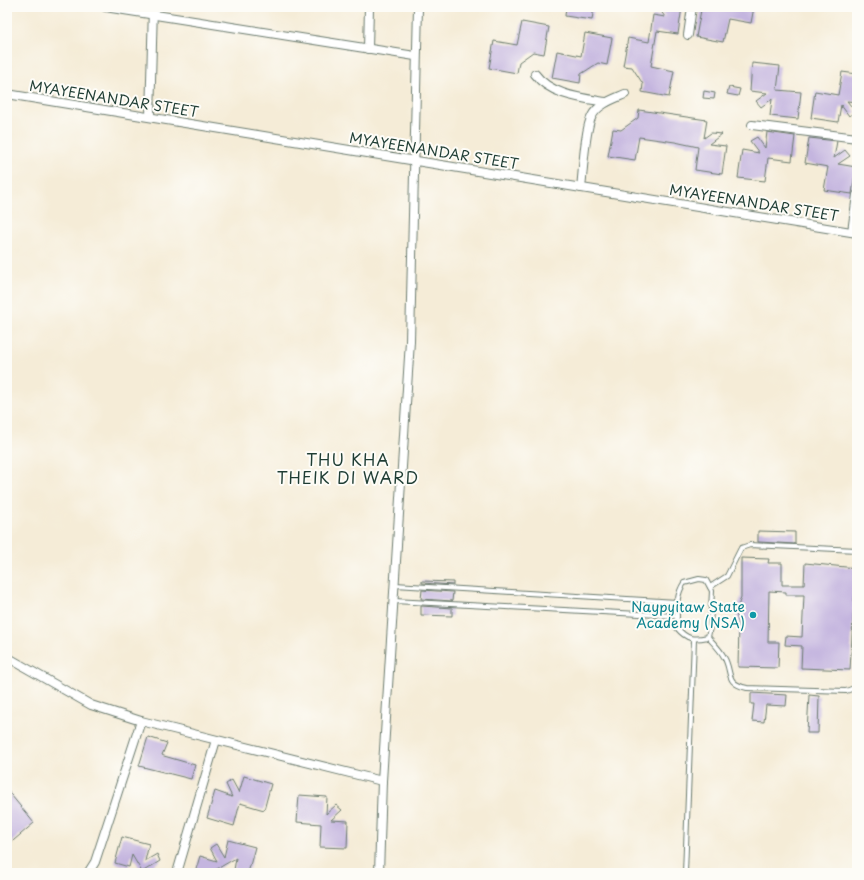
<svg xmlns="http://www.w3.org/2000/svg" width="864" height="880" font-family="'Playpen Sans',sans-serif">
  <rect width="100%" height="100%" fill="#fdfcf7"/>
  <filter id="ink" filterUnits="userSpaceOnUse"><feTurbulence type="fractalNoise" baseFrequency=".025" numOctaves="2"/><feDisplacementMap in="SourceGraphic" scale="8" xChannelSelector="R" yChannelSelector="G"/><feConvolveMatrix kernelMatrix="1 2 1 2 8 2 1 2 1" color-interpolation-filters="sRGB"/></filter>
  <filter id="wash" filterUnits="userSpaceOnUse"><feTurbulence type="fractalNoise" baseFrequency=".012" numOctaves="4" result="noise"/><feDisplacementMap in="SourceGraphic" scale="16" xChannelSelector="R" yChannelSelector="G"/><feGaussianBlur stdDeviation="0.9" result="paint"/><feColorMatrix in="noise" values="0 0 0 0 0 0 0 0 0 0 0 0 0 0 0 0 0 1.4 0 .05"/><feComposite in="paint" operator="in"/></filter>
  <g filter="url(#wash)">
    <rect width="100%" height="100%" fill="#f5ecd7"/>
    <g id="blocks">
      <g fill="#c4b5df">
        <path d="M 566,7 L 594,7 L 592,20 L 565,16 Z"/>
        <path d="M 658,7 L 682,7 L 678,34 L 657,31 L 651,66 L 674,71 L 669,97 L 642,92 L 643,84 L 632,67 L 623,66 L 628,38 L 649,42 L 653,15 L 665,17 Z"/>
        <path d="M 704,7 L 754,7 L 751,23 L 728,19 L 723,42 L 696,37 L 701,10 L 703,10 Z"/>
        <path d="M 522,22 L 549,27 L 544,54 L 533,52 L 519,62 L 517,73 L 489,68 L 494,41 L 517,45 Z"/>
        <path d="M 585,33 L 612,38 L 607,65 L 598,63 L 581,74 L 580,83 L 552,78 L 557,51 L 581,56 Z"/>
        <path d="M 752,63 L 780,66 L 777,90 L 801,92 L 798,119 L 770,116 L 772,99 L 761,107 L 756,101 L 767,93 L 750,91 Z"/>
        <path d="M 842,72 L 857,74 L 857,102 L 847,101 L 856,112 L 849,116 L 841,105 L 838,122 L 811,118 L 815,91 L 838,95 Z"/>
        <path d="M 729,87 L 740,89 L 738,96 L 727,94 Z"/>
        <path d="M 704,91 L 715,93 L 714,99 L 703,98 Z"/>
        <path d="M 639,110 L 707,120 L 704,138 L 711,133 L 722,134 L 709,144 L 726,146 L 722,174 L 695,170 L 698,147 L 675,142 L 639,137 L 635,160 L 608,156 L 613,129 L 621,130 L 638,118 Z"/>
        <path d="M 767,132 L 795,136 L 792,161 L 768,158 L 765,181 L 738,178 L 742,150 L 759,153 L 750,141 L 757,137 L 765,148 Z"/>
        <path d="M 809,138 L 837,141 L 834,158 L 845,150 L 850,156 L 838,164 L 856,167 L 852,194 L 824,190 L 828,167 L 805,163 Z"/>
        <path d="M 758,531 L 795,532 L 795,544 L 758,542 Z"/>
        <path d="M 741,558 L 769,559 L 768,563 L 782,563 L 782,585 L 804,585 L 805,563 L 856,568 L 850,670 L 801,668 L 802,646 L 785,645 L 786,636 L 802,637 L 804,595 L 786,595 L 786,592 L 769,591 L 768,642 L 779,642 L 778,668 L 738,667 L 739,624 L 736,613 L 741,597 Z"/>
        <path d="M 422,581 L 453,582 L 453,585 L 422,583 Z"/>
        <path d="M 422,590 L 453,592 L 452,601 L 421,599 Z"/>
        <path d="M 421,606 L 452,608 L 452,616 L 421,615 Z"/>
        <path d="M 751,693 L 787,695 L 786,706 L 766,705 L 764,722 L 752,721 L 754,704 L 751,704 Z"/>
        <path d="M 809,695 L 819,696 L 818,733 L 807,733 Z"/>
        <path d="M 148,737 L 167,743 L 162,755 L 164,756 L 195,765 L 191,779 L 139,766 Z"/>
        <path d="M 244,776 L 271,784 L 264,810 L 240,803 L 234,826 L 207,818 L 215,791 L 232,797 L 226,784 L 232,780 L 239,793 Z"/>
        <path d="M 7,790 L 34,823 L 7,846 Z"/>
        <path d="M 299,795 L 327,797 L 326,814 L 336,805 L 342,810 L 331,820 L 348,821 L 347,848 L 320,847 L 321,824 L 297,822 Z"/>
        <path d="M 122,837 L 149,844 L 145,861 L 157,854 L 160,861 L 142,872 L 132,855 L 129,867 L 115,863 Z"/>
        <path d="M 228,840 L 255,847 L 248,873 L 234,870 L 236,858 L 210,873 L 195,873 L 200,856 L 217,861 L 210,848 L 216,844 L 224,857 Z"/>
      </g>
    </g>
  </g>
  <g filter="url(#ink)">
    <use href="#blocks" fill-opacity="0" stroke="#6a7a6d" stroke-width="1"/>
    <g fill="none" stroke-linecap="round" stroke-linejoin="round">
      <g stroke="#6a7a6d" stroke-width="6">
        <g id="service">
          <path d="M 699,579 L 706,580 L 712,591 L 710,627 L 708,637 C 694,640 687,640 677,628 C 677,613 675,596 684,583 Z"/>
          <path d="M 395,585 L 677,602"/>
          <path d="M 710,587 L 727,576 L 741,548 L 750,545 L 857,550"/>
          <path d="M 394,601 L 677,616"/>
          <path d="M 708,637 C 713,643 720,649 724,657 C 733,672 724,683 747,688 L 846,691 L 857,687"/>
          <path d="M 685,873 L 694,640"/>
        </g>
      </g>
      <g stroke="#6a7a6d" stroke-width="10">
        <g id="minor">
          <path d="M 105,7 L 415,56"/>
          <path d="M 688,35 L 692,7"/>
          <path d="M 368,49 L 369,7"/>
          <path d="M 535,74 C 550,95 582,98 606,102"/>
          <path d="M 7,94 L 857,233"/>
          <path d="M 150,117 L 153,7"/>
          <path d="M 752,125 L 857,138"/>
          <path d="M 581,188 C 583,172 585,128 592,116 C 598,104 614,99 625,94"/>
          <path d="M 852,232 L 857,195"/>
          <path d="M 7,657 L 91,705 L 141,721 L 382,781"/>
          <path d="M 88,873 L 95,862 L 141,721"/>
          <path d="M 177,873 L 216,740"/>
          <path d="M 379,873 L 382,781 L 410,341 L 418,7"/>
        </g>
      </g>
      <use href="#service" stroke="#fff" stroke-width="4"/>
      <use href="#minor" stroke="#fff" stroke-width="8"/>
    </g>
  </g>
  <circle fill="#0f9aa8" stroke="#fdfcf7" stroke-width="1.5" cx="753" cy="615" r="4"/>
  <g text-anchor="middle" stroke-width="4" stroke-linejoin="round" paint-order="stroke">
    <g font-size="14" fill="#1f3d34" stroke="#fdfcf7">
      <text transform="translate(114 99) rotate(9)" y="5">MYAYEENANDAR STEET</text>
      <text transform="translate(434 151) rotate(9)" y="5">MYAYEENANDAR STEET</text>
      <text transform="translate(754 203) rotate(9)" y="5">MYAYEENANDAR STEET</text>
    </g>
    <g font-size="14" fill="#0d838f" stroke="#fdfcf7" text-anchor="end">
      <text x="745" y="612">Naypyitaw State<tspan x="745" dy="16">Academy (NSA)</tspan></text>
    </g>
    <g font-size="16" letter-spacing="1" fill="#1f3d34" stroke="#fdfcf7">
      <text x="348" y="466">THU KHA<tspan x="348" dy="18">THEIK DI WARD</tspan></text>
    </g>
  </g>
  <rect width="864" height="880" fill="none" stroke="#fdfcf7" stroke-width="24"/>
</svg>
